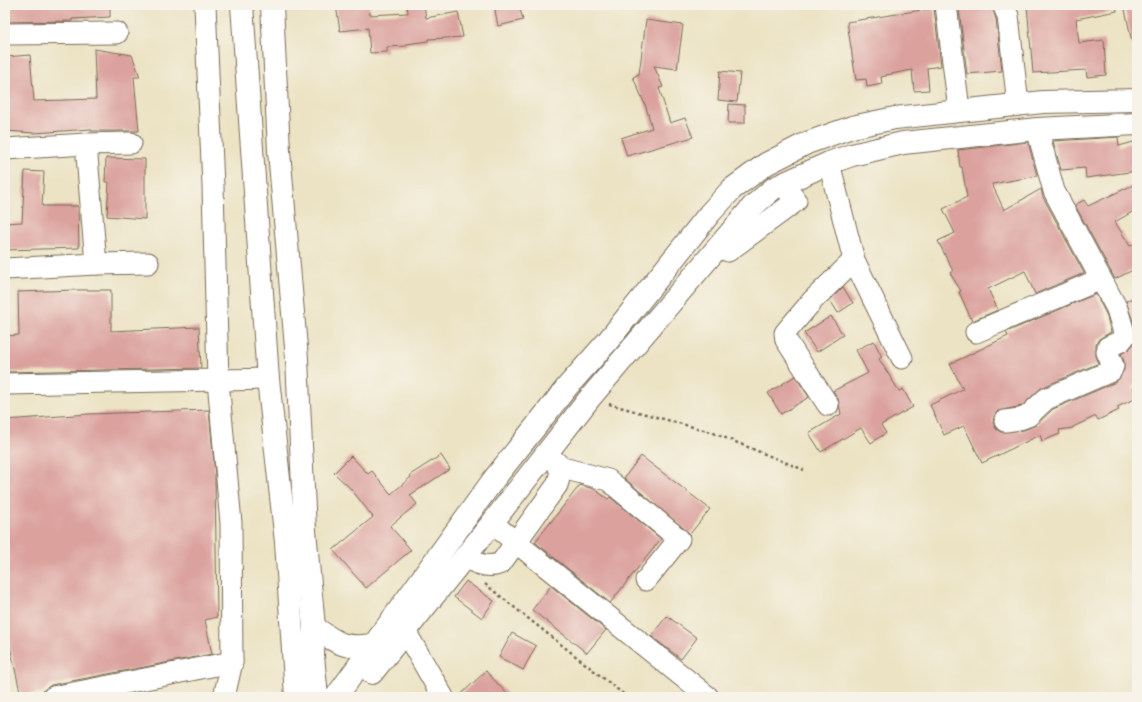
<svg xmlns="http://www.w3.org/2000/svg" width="1142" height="702" font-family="'EB Garamond',serif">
  <rect width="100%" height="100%" fill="#f7f3e8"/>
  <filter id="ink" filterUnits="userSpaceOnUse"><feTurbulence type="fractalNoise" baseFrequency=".025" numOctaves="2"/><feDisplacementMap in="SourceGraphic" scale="8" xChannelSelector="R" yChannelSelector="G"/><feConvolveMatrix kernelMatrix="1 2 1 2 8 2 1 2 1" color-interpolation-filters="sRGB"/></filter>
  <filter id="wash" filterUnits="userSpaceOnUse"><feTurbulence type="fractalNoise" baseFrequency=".012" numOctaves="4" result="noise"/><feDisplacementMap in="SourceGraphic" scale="16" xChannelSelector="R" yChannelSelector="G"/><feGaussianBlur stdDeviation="0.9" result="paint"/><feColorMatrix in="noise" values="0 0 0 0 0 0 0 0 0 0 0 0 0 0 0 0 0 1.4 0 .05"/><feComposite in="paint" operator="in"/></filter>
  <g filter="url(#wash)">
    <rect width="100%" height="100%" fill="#ece3c4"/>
    <g id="blocks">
      <g fill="#dba19d">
        <path d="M 5,5 L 110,5 L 110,17 L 72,19 L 72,21 L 5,22 Z"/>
        <path d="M 336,5 L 369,5 L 370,15 L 408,13 L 407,5 L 424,5 L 426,18 L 458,12 L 463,37 L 428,39 L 428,41 L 407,44 L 407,46 L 387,47 L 387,52 L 370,53 L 368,28 L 340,31 Z"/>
        <path d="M 494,5 L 519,5 L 523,20 L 498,26 Z"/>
        <path d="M 1037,5 L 1116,5 L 1117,11 L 1076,19 L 1079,43 L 1104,40 L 1106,75 L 1087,77 L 1086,70 L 1033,73 L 1027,6 Z"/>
        <path d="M 1124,5 L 1137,5 L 1137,41 L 1132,42 Z"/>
        <path d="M 992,7 L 996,19 L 1002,71 L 967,74 L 959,9 Z"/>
        <path d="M 934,8 L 941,66 L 927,68 L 929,90 L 914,91 L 912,70 L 886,75 L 886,76 L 881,77 L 882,84 L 867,87 L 866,79 L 856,80 L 847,22 Z"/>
        <path d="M 646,20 L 683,25 L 677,69 L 654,66 L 663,87 L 659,88 L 670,123 L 685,118 L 693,137 L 627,156 L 621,138 L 652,128 L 646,107 L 633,77 L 639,74 Z"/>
        <path d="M 94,49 L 132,55 L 140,77 L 134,77 L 139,131 L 91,131 L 91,129 L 34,133 L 5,131 L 5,57 L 30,55 L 34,101 L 96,99 Z"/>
        <path d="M 720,71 L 740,73 L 737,102 L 718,100 Z"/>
        <path d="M 729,104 L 745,105 L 745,123 L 728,123 Z"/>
        <path d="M 1118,137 L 1119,146 L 1137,141 L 1137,171 L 1086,178 L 1085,168 L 1061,170 L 1053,141 Z"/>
        <path d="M 1028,142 L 1037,176 L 992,184 L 1004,210 L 1041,189 L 1043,197 L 1084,273 L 1035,294 L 1025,271 L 988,289 L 998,310 L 972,321 L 959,292 L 961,291 L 950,273 L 953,271 L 938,241 L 955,233 L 943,209 L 967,197 L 962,167 L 960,167 L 958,150 Z"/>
        <path d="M 106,158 L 145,159 L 145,219 L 107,216 L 109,182 L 105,182 Z"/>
        <path d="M 25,171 L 44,172 L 42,206 L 78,206 L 79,248 L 5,250 L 5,223 L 22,222 Z"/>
        <path d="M 1133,185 L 1137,193 L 1137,209 L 1115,222 L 1130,246 L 1137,243 L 1137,268 L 1115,279 L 1075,205 L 1084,200 L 1088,206 Z"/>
        <path d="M 843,287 L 853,303 L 838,313 L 830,300 Z"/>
        <path d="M 74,290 L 111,290 L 111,331 L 199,327 L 201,368 L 5,372 L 5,336 L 19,335 L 18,292 Z"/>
        <path d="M 1096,294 L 1106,314 L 1111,332 L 1099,339 L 1096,344 L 1096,356 L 1099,363 L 1041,388 L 1022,406 L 998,411 L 994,416 L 993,423 L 996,429 L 1001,432 L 1024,430 L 1036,425 L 1053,409 L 1116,382 L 1124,370 L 1124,361 L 1121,354 L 1130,348 L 1137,339 L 1137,333 L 1126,301 L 1137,296 L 1137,384 L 1133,387 L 1137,398 L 1117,407 L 1119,410 L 1098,420 L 1096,416 L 1073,427 L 1073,428 L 1059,430 L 1060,434 L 1042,441 L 1040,435 L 982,463 L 964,426 L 944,435 L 930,405 L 963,389 L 950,364 L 1008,336 L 1006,332 Z"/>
        <path d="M 831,316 L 843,335 L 817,352 L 804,333 Z"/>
        <path d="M 874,341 L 882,357 L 879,359 L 899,391 L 903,389 L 913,407 L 881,425 L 886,433 L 871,443 L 861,428 L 821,452 L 809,433 L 841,414 L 838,399 L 833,391 L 868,373 L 856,350 Z"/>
        <path d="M 795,376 L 809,397 L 781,414 L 768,393 Z"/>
        <path d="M 209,410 L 215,475 L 217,617 L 205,620 L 212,654 L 51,685 L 42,692 L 21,696 L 5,624 L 5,420 L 89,414 Z"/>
        <path d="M 441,455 L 450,469 L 410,495 L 417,504 L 390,526 L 411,550 L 366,588 L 333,550 L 373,517 L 351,489 L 334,473 L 351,456 L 368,474 L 372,471 L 391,494 L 411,477 L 410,475 Z"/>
        <path d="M 641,456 L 710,509 L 690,534 L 624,478 Z"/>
        <path d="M 580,485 L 594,489 L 608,499 L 610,497 L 661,539 L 610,603 L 535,542 Z"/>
        <path d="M 466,581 L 494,601 L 482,618 L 454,597 Z"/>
        <path d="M 551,586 L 606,630 L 587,653 L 532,610 Z"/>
        <path d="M 667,616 L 697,638 L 681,659 L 651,636 Z"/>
        <path d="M 512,633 L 536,646 L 523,670 L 499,657 Z"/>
        <path d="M 486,671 L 510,697 L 458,697 Z"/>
      </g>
    </g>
  </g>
  <g filter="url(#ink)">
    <use href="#blocks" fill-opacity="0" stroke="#796b58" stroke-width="1"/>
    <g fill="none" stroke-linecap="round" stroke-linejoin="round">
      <g stroke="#796b58" stroke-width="23">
        <g id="minor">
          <path d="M 205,5 L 213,186 L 218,381 L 231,523 L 232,662 L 224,697"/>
          <path d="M 946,5 L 959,110"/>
          <path d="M 1003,5 L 1008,16 L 1018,105"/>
          <path d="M 5,34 L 117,33"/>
          <path d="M 86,144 L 131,143"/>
          <path d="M 5,149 L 86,144 L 96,264 L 148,263"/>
          <path d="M 829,163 L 854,260 L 902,358"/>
          <path d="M 728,251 L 796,201 L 783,184"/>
          <path d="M 5,269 L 96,264"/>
          <path d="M 976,332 L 1101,279"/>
          <path d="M 5,384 L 268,379"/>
          <path d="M 828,405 L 786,340 L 785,333 L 813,300 L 854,260"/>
          <path d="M 1005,421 L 1020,419 L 1028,416 L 1046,399 L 1111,371 L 1113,366 L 1107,352 L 1108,347 L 1121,341 L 1125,336 L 1117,309 L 1054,191 L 1037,129"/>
          <path d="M 559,467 L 608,480 L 679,539 L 646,580"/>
          <path d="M 492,523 L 708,697"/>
          <path d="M 465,557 C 476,564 488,569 501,563 L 557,485 L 561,472 L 557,463 L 551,458"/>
          <path d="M 405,631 L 443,697"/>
          <path d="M 53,697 L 232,662"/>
        </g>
      </g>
      <g stroke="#796b58" stroke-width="24">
        <g id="highway">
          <path d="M 242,5 L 268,379 L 286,542 L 296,697"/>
          <path d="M 272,5 L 279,151 L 297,359 L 305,531 L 314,627 L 313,656 L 317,697"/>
          <path d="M 314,627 C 338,644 344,649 374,645"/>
          <path d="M 372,673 L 492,523 L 589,399 L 753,206 L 774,188 L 829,163 L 852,155 L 903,143 L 1037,129 L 1137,124"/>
          <path d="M 336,697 L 494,479 L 567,387 L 607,342 L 710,213 L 732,189 L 766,164 L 807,143 L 852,127 L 895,118 L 1043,102 L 1137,100"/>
        </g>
      </g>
      <g stroke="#796b58" stroke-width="2.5" stroke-dasharray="3 3" stroke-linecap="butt">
        <path d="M 854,7 L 854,5"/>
        <path d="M 609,404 L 711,432 L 804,470"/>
        <path d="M 485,584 L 627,697"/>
      </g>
      <use href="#minor" stroke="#fff" stroke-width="21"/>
      <use href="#highway" stroke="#fff" stroke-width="22"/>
    </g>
  </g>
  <rect width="1142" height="702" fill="none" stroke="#f7f3e8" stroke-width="20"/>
</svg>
